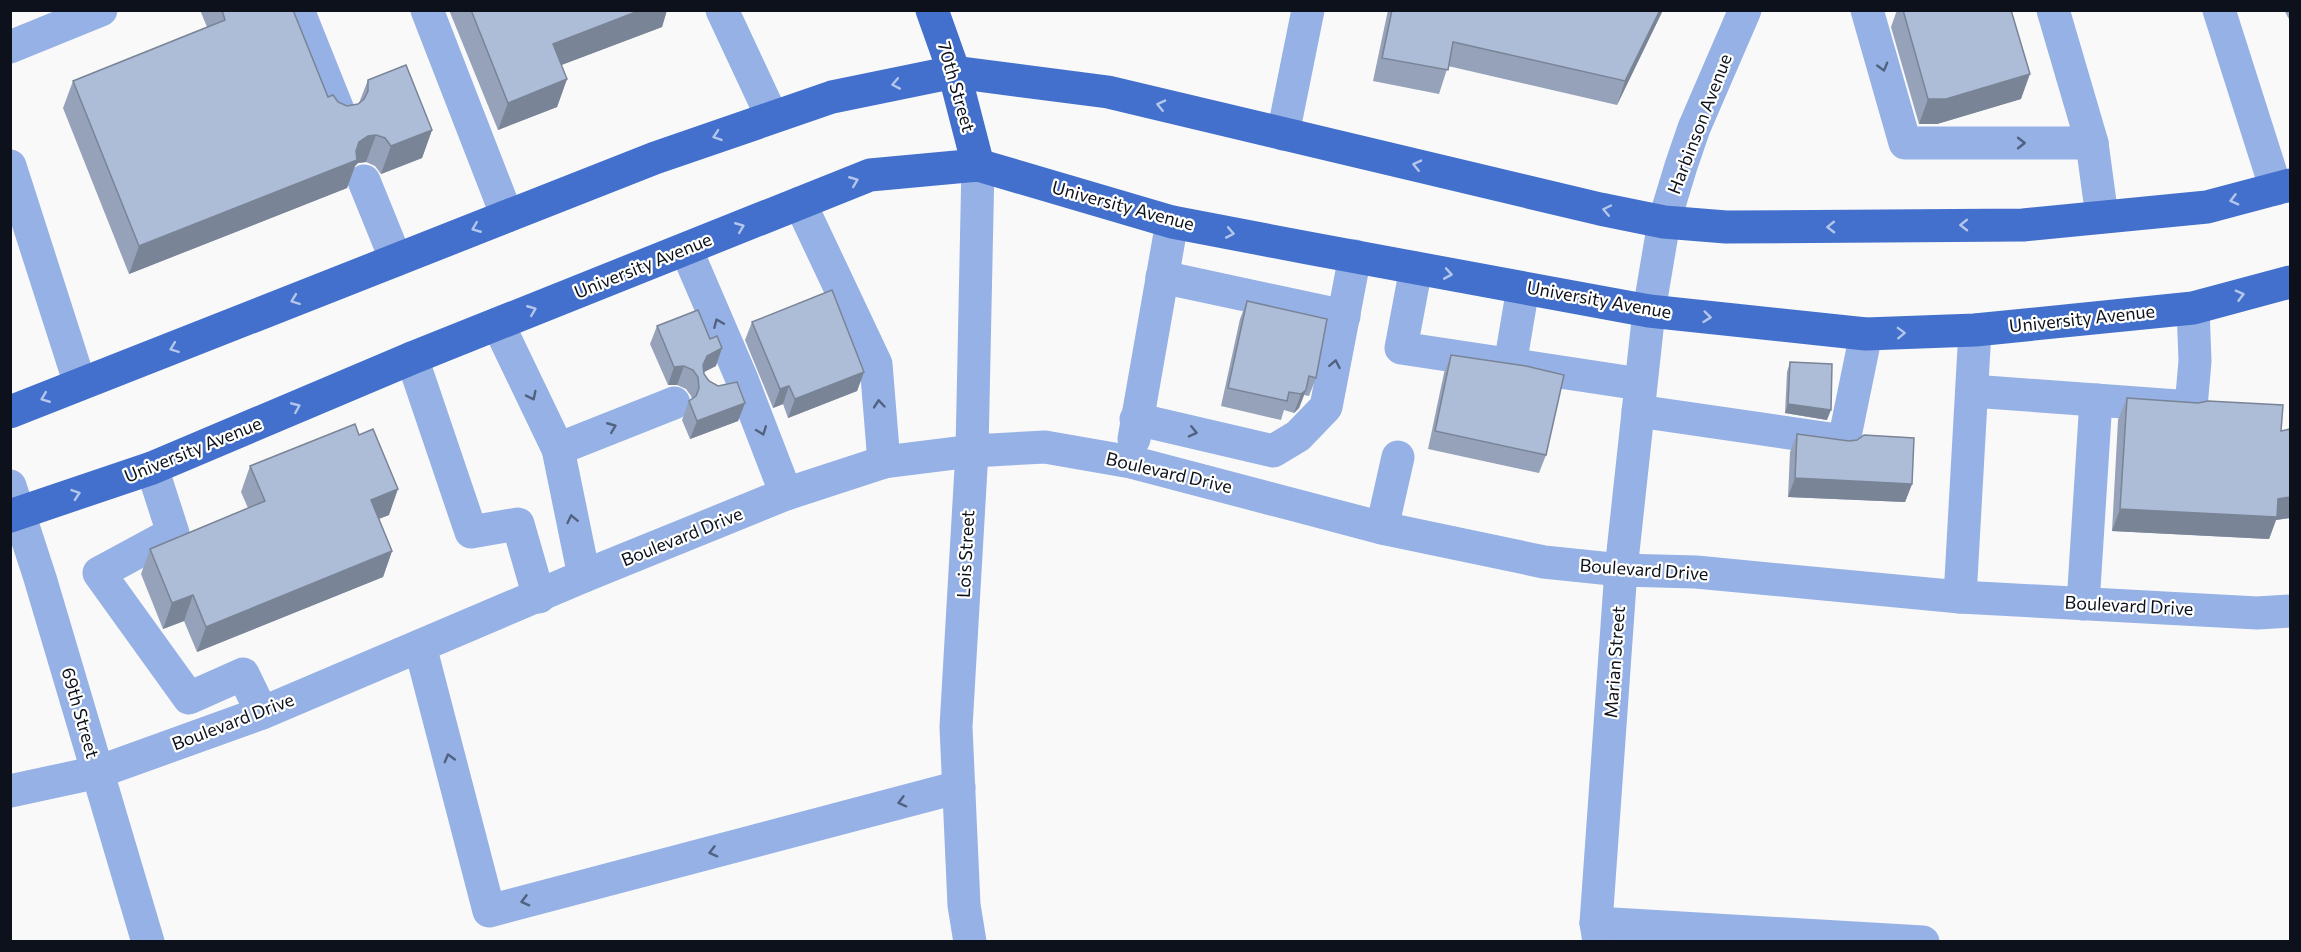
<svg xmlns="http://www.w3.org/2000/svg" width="2301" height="952" font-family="Commissioner,sans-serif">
  <rect width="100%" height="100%" fill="#f9f9f9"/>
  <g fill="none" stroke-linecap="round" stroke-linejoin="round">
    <g stroke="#96b1e5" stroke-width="33">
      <path d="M 298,10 L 340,115"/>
      <path d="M 427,10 L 507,216"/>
      <path d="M 722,10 L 772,117"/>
      <path d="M 1867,10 L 1905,143 L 2092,143 L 2053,10"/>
      <path d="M 2219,10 L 2276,189"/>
      <path d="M 10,47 L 101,10"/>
      <path d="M 1283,134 L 1308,10"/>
      <path d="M 2092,143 L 2102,217"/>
      <path d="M 10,166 L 80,384"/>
      <path d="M 364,181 L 396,260"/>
      <path d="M 800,203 L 876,364 L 884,462"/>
      <path d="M 686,249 L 741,377 L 786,494"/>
      <path d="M 1416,268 L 1401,348 L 1640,384"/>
      <path d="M 1162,277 L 1344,316"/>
      <path d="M 498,324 L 558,449 L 584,576"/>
      <path d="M 412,358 L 471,532 L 518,524 L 539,597"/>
      <path d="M 1510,365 L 1523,288"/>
      <path d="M 1972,391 L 2191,407 L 2195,361 L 2193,308"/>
      <path d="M 1638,411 L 1844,441 L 1866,334"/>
      <path d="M 1136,419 L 1273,451 L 1298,436 L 1326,407 L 1355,256"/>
      <path d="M 1134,439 L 1172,222"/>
      <path d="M 558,449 L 674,403"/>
      <path d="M 152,468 L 173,533 L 99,573 L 189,698 L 243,674 L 262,713"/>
      <path d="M 10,486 L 40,578 L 148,942"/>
      <path d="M 1382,528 L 1398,457"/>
      <path d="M 1960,597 L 1975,330"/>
      <path d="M 2083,604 L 2096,400"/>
      <path d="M 420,646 L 489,911 L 959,787"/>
      <path d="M 10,791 L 98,772 L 262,713 L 584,576 L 786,494 L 884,462 L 972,451 L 1045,447 L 1131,462 L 1382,528 L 1544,562 L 1621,570 L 1696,572 L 1960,597 L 2257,613 L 2290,611"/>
      <path d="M 1596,923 L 1923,942"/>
      <path d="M 970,942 L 964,905 L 956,727 L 972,451 L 978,165"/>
      <path d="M 1599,942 L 1596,923 L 1621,570 L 1649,311 L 1664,222 L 1681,166 L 1694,128 L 1745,10"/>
    </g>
    <g stroke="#4370cc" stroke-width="33">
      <path d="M 932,10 L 954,72 L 978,165"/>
      <path d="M 10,412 L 655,158 L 832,97 L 954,72 L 1108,92 L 1600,209 L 1664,222 L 1726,227 L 2023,225 L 2207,207 L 2290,185"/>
      <path d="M 10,516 L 152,468 L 412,358 L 870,175 L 978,165 L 1172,222 L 1308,248 L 1649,311 L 1866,334 L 1975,330 L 2193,308 L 2290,282"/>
    </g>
  </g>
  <g fill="#95a2b9">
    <path d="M 200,10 L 293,10 L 328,97 L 347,106 L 358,104 L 359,103 L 368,80 L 432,130 L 422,158 L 381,174 L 375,166 L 366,162 L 358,163 L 355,166 L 347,188 L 129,274 L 63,108 L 73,81 L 207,27 Z"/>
    <path d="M 449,10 L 667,10 L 662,27 L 561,65 L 567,79 L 557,107 L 498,130 Z"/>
    <path d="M 1388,10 L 1663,10 L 1617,105 L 1448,66 L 1439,94 L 1373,81 Z"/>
    <path d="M 1897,10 L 2011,10 L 2021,99 L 1937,124 L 1919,124 L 1891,27 Z"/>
    <path d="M 2284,10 L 2290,10 L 2290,21 Z"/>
    <path d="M 1247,301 L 1316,378 L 1309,396 L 1304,395 L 1299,408 L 1294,413 L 1284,410 L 1281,420 L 1221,406 L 1240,319 Z"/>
    <path d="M 752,322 L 864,372 L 857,391 L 788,418 L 783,404 L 773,408 L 745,340 Z"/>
    <path d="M 657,326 L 716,366 L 704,372 L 704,374 L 709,381 L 745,403 L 738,421 L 690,439 L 682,420 L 689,401 L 692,399 L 691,396 L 686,389 L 677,385 L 668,385 L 650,344 Z"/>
    <path d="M 1451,355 L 1546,455 L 1539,473 L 1428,449 L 1444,373 Z"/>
    <path d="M 1790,362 L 1827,420 L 1785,413 L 1787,372 Z"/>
    <path d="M 2127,398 L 2281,431 L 2290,429 L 2290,518 L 2276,520 L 2269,539 L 2112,531 L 2118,420 Z"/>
    <path d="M 1797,434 L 1849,441 L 1857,440 L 1912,484 L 1905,502 L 1788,497 L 1790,452 Z"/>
    <path d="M 250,466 L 389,515 L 379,519 L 392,551 L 383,577 L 197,652 L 184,621 L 163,629 L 141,574 L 150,549 L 248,508 L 241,492 Z"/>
  </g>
  <g fill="#798496">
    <path d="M 641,10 L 667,10 L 662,27 L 543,72 L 553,44 Z"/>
    <path d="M 1660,10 L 1663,10 L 1617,105 L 1625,81 Z"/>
    <path d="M 2030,74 L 2021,99 L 1937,124 L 1919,124 L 1928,99 Z"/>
    <path d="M 567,79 L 557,107 L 498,130 L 508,103 Z"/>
    <path d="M 432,130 L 422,158 L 381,174 L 391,146 Z"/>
    <path d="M 376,135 L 366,162 L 358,163 L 355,166 L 347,188 L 129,274 L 139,246 L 359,142 L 368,136 Z"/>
    <path d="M 722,348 L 716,366 L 700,374 L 697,383 L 707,356 Z"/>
    <path d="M 684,366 L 677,385 L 668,385 L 674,367 Z"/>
    <path d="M 864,372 L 857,391 L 788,418 L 795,399 Z"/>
    <path d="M 789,386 L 783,404 L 773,408 L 780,389 Z"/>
    <path d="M 1306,390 L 1299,408 L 1294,413 L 1301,394 Z"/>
    <path d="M 745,403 L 738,421 L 690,439 L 697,421 Z"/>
    <path d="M 1788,404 L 1831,410 L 1827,420 L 1785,413 Z"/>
    <path d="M 1795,478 L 1912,484 L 1905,502 L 1788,497 Z"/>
    <path d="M 398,489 L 389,515 L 362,525 L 371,500 Z"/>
    <path d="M 2290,497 L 2290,518 L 2276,520 L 2269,539 L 2112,531 L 2120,509 L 2278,499 Z"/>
    <path d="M 392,551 L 383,577 L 197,652 L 206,627 Z"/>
    <path d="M 193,595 L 184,621 L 163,629 L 172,603 Z"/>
  </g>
  <g fill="#adbcd7" stroke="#798496" stroke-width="1.5">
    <path d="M 222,10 L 293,10 L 328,97 L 333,95 L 338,102 L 347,106 L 358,104 L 364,99 L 368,91 L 368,80 L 406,65 L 432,130 L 391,146 L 385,138 L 376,135 L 368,136 L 359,142 L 356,151 L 357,160 L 139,246 L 73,81 L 225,20 Z"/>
    <path d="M 471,10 L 641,10 L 553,44 L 567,79 L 508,103 Z"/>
    <path d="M 1392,10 L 1660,10 L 1625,81 L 1453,42 L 1448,70 L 1382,58 Z"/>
    <path d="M 1903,10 L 2011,10 L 2030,74 L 1946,99 L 1928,99 Z"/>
    <path d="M 832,290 L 864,372 L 795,399 L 789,386 L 780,389 L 752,322 Z"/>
    <path d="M 1247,301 L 1327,319 L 1316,378 L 1309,376 L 1306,390 L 1301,394 L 1289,392 L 1287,401 L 1228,388 Z"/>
    <path d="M 698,310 L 710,339 L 717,336 L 722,348 L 707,356 L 703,365 L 704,374 L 709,381 L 718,386 L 737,382 L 745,403 L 697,421 L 689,401 L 696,396 L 699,388 L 698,377 L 693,370 L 684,366 L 674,367 L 657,326 Z"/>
    <path d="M 1451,355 L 1526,366 L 1564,375 L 1546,455 L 1435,431 Z"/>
    <path d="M 1790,362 L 1832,364 L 1831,410 L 1788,404 Z"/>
    <path d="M 2127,398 L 2198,403 L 2208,401 L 2283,405 L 2281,431 L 2290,429 L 2290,497 L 2278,499 L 2277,517 L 2120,509 Z"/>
    <path d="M 355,424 L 359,435 L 373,429 L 398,489 L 371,500 L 392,551 L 206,627 L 193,595 L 172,603 L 150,549 L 265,501 L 250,466 Z"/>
    <path d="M 1797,434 L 1849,441 L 1857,440 L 1864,435 L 1914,438 L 1912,484 L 1795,478 Z"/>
  </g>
  <defs><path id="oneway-chevron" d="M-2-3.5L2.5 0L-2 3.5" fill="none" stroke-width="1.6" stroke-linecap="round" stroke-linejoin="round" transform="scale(1.5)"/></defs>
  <g stroke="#516180">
    <use href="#oneway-chevron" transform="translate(1883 67) rotate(74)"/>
    <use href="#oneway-chevron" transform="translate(2021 143)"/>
    <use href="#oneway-chevron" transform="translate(718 323) rotate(-113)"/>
    <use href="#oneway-chevron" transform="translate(1335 364) rotate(-79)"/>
    <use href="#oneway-chevron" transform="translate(532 396) rotate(64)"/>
    <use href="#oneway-chevron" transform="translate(879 404) rotate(-95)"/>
    <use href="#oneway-chevron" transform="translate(612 427) rotate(-22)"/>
    <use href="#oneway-chevron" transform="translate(762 431) rotate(69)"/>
    <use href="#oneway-chevron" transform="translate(1193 432) rotate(13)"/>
    <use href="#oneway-chevron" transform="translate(572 519) rotate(-102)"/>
    <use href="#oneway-chevron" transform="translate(449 758) rotate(-105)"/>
    <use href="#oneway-chevron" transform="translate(902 802) rotate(165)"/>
    <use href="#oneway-chevron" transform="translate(713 852) rotate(165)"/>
    <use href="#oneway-chevron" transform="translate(525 901) rotate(165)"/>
  </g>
  <g stroke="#b4c6eb">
    <use href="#oneway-chevron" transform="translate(896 84) rotate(169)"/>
    <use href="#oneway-chevron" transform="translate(1161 105) rotate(-167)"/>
    <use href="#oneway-chevron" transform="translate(717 136) rotate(161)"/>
    <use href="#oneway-chevron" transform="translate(1417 165) rotate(-167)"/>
    <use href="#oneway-chevron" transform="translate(854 181) rotate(-22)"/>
    <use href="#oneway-chevron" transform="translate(2234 200) rotate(165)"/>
    <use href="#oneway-chevron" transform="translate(1607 210) rotate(-168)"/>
    <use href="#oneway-chevron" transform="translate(1964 225) rotate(179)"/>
    <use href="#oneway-chevron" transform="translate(740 227) rotate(-22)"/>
    <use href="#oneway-chevron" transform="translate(1831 227) rotate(179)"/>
    <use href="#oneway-chevron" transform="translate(476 228) rotate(158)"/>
    <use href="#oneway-chevron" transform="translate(1230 233) rotate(11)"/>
    <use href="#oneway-chevron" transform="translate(1448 274) rotate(10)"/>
    <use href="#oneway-chevron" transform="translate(2240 295) rotate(-15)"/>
    <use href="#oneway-chevron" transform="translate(295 300) rotate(159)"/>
    <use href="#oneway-chevron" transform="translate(532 310) rotate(-22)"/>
    <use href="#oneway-chevron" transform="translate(1707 317) rotate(6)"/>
    <use href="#oneway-chevron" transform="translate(1901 333) rotate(-2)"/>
    <use href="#oneway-chevron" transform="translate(174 348) rotate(159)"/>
    <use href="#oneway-chevron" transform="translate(45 398) rotate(158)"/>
    <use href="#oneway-chevron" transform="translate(296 407) rotate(-23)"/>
    <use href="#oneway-chevron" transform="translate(76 494) rotate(-19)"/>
  </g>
  <g text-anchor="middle" stroke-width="4.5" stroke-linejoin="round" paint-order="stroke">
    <g font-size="18" fill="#0c111b" stroke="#fff">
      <text transform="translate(956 87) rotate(74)" y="6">70th Street</text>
      <text transform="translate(1700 124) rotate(-69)" y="6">Harbinson Avenue</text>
      <text transform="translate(1123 206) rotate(15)" y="6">University Avenue</text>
      <text transform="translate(643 266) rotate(-22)" y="6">University Avenue</text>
      <text transform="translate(1599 300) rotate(10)" y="6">University Avenue</text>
      <text transform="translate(2082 319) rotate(-6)" y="6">University Avenue</text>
      <text transform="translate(193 450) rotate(-22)" y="6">University Avenue</text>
      <text transform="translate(1169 473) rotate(13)" y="6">Boulevard Drive</text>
      <text transform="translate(682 537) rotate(-22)" y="6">Boulevard Drive</text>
      <text transform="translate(966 554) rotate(-87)" y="6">Lois Street</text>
      <text transform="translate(1644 570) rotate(4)" y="6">Boulevard Drive</text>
      <text transform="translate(2129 606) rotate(3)" y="6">Boulevard Drive</text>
      <text transform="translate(1615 662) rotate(-86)" y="6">Marian Street</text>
      <text transform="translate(80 713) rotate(74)" y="6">69th Street</text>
      <text transform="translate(233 722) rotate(-21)" y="6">Boulevard Drive</text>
    </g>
  </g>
  <rect width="2301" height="952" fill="none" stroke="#0c111b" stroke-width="24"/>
</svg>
